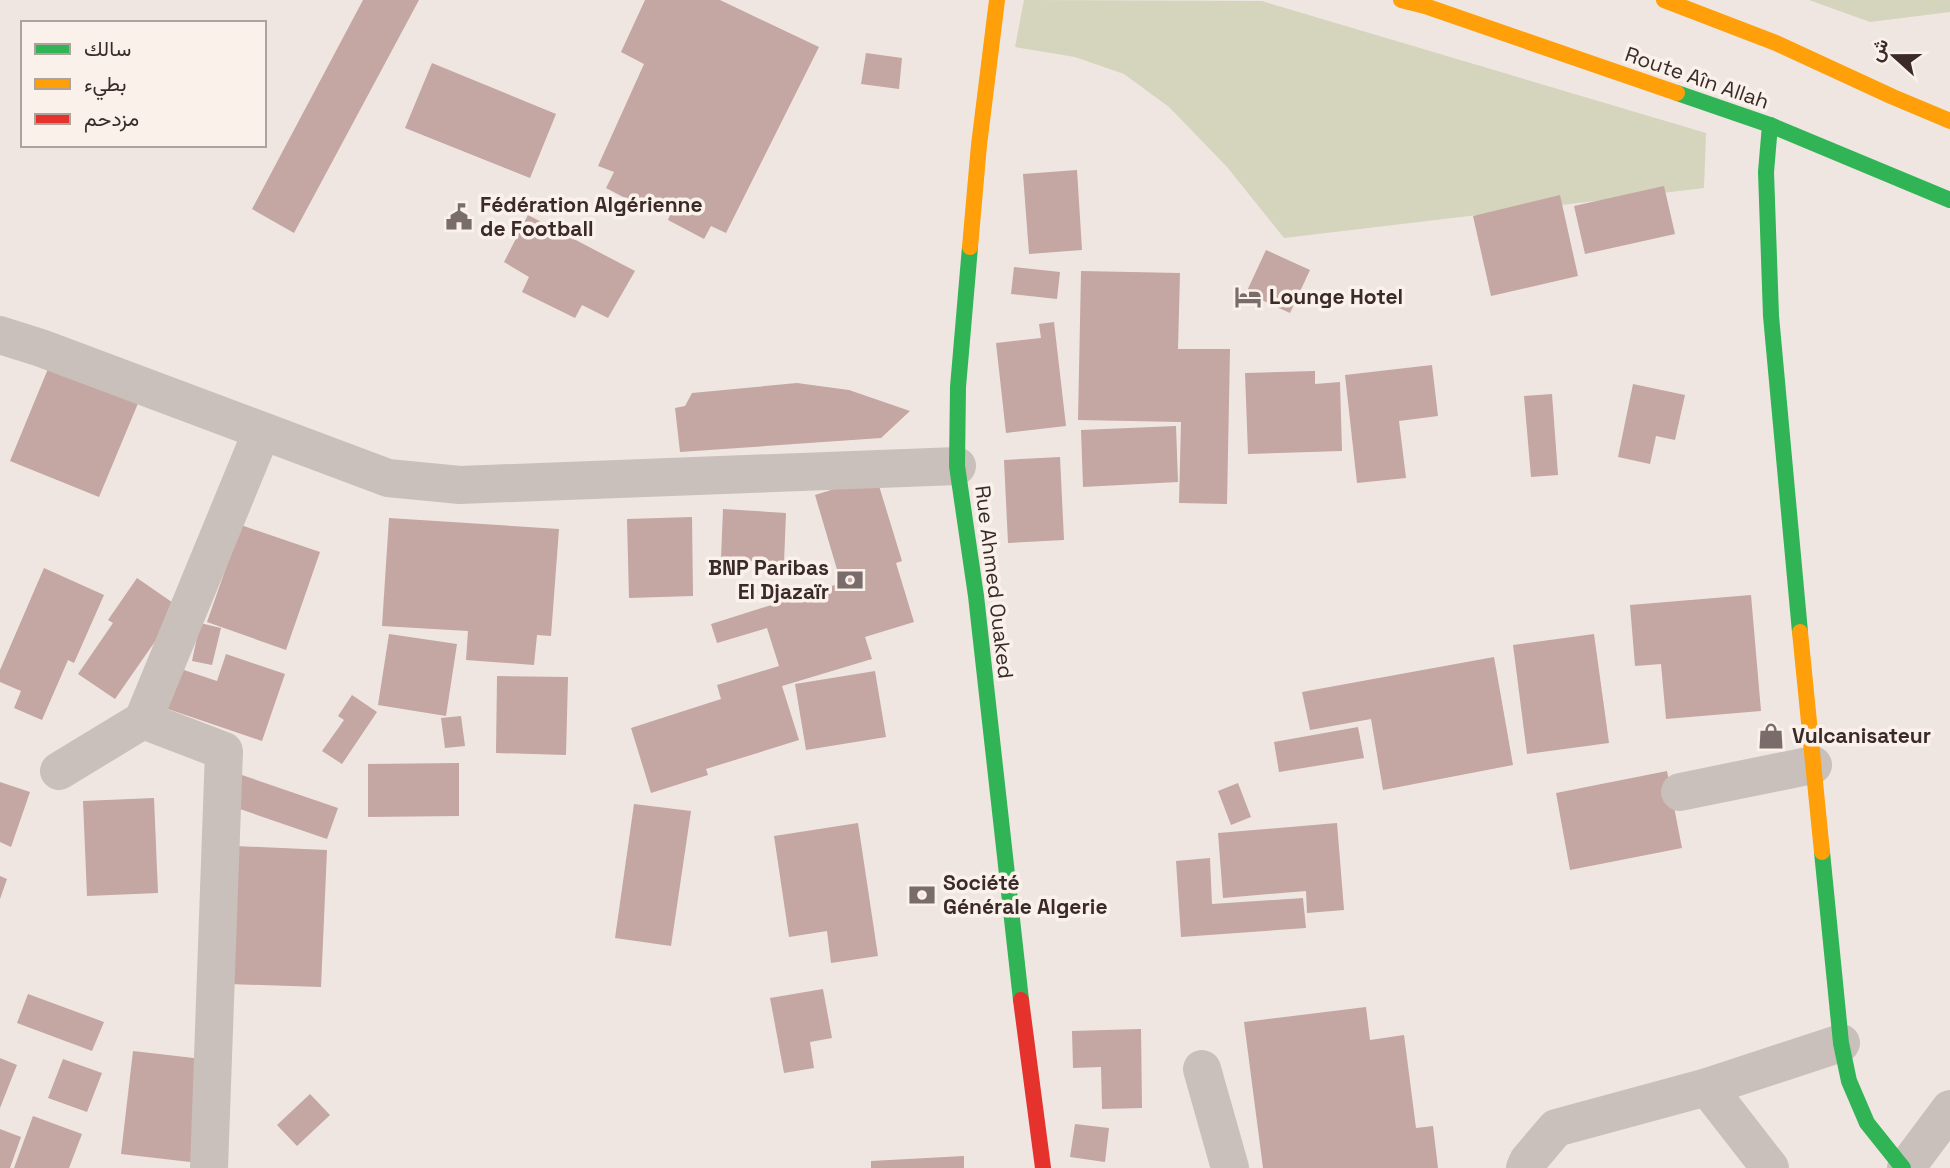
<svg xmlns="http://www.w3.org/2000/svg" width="1950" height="1168" font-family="'Space Grotesk',Vazirmatn,sans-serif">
  <rect width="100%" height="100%" fill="#efe6e2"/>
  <g fill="#d5d4bc">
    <path d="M 1024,0 L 1262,1 L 1706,133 L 1704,188 L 1284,238 L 1227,167 L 1169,107 L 1124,74 L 1075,57 L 1015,47 Z"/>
    <path d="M 1809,0 L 1950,0 L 1950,12 L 1870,22 Z"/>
  </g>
  <g fill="#c4a6a3">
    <path d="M 363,0 L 419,0 L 294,233 L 252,209 Z"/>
    <path d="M 645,0 L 720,0 L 819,47 L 726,233 L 711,226 L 704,239 L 668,220 L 673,207 L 649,194 L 644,208 L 606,188 L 614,172 L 598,166 L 644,64 L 621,52 Z"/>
    <path d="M 866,53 L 902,58 L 899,89 L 861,84 Z"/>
    <path d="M 432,63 L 556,114 L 530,178 L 405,128 Z"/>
    <path d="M 1077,170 L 1082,250 L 1029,254 L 1023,174 Z"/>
    <path d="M 1664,186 L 1675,234 L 1585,254 L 1574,206 Z"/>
    <path d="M 1560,195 L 1578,276 L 1491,296 L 1473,216 Z"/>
    <path d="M 528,215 L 635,271 L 608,318 L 582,305 L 575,318 L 522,292 L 529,277 L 504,262 Z"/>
    <path d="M 1266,250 L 1310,270 L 1290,313 L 1246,293 Z"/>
    <path d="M 1014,267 L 1060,272 L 1057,299 L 1011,294 Z"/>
    <path d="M 1081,271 L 1180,273 L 1178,349 L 1230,349 L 1227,504 L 1179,503 L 1181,422 L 1078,420 Z"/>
    <path d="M 1054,322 L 1066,426 L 1006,433 L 996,343 L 1041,338 L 1039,324 Z"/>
    <path d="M 50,364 L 139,401 L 99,497 L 10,461 Z"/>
    <path d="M 1432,365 L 1438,416 L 1399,421 L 1406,478 L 1357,483 L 1345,375 Z"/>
    <path d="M 1315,371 L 1315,384 L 1340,382 L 1342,451 L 1248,454 L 1245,373 Z"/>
    <path d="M 797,383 L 849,390 L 910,411 L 881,438 L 680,452 L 675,408 L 685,406 L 692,393 Z"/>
    <path d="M 1633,384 L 1685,395 L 1675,440 L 1656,436 L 1650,464 L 1618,457 Z"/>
    <path d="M 1552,394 L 1558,475 L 1531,477 L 1524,396 Z"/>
    <path d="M 1176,426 L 1178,482 L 1083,487 L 1081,430 Z"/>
    <path d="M 1060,457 L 1064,540 L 1008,543 L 1004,460 Z"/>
    <path d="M 876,476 L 902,561 L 896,563 L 914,622 L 865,637 L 872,659 L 782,686 L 799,740 L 706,769 L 708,775 L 651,793 L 631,728 L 721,699 L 717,685 L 779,666 L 767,628 L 717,643 L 711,624 L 841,583 L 815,495 Z"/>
    <path d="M 723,509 L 786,513 L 784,563 L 721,559 Z"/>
    <path d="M 692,517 L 693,596 L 629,598 L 627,519 Z"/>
    <path d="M 389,518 L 559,529 L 551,636 L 537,635 L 534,665 L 466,660 L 468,631 L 382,626 Z"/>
    <path d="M 241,525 L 320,552 L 286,650 L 207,622 Z"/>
    <path d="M 44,568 L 104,595 L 74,663 L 68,660 L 42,720 L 14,708 L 21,691 L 0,682 L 0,670 Z"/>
    <path d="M 137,578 L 179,607 L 115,699 L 78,674 L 113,623 L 108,620 Z"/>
    <path d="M 1751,595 L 1761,711 L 1666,719 L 1661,664 L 1635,666 L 1630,605 Z"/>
    <path d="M 200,623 L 221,628 L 212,665 L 192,661 Z"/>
    <path d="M 389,634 L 457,644 L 446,716 L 378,705 Z"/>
    <path d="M 1594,634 L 1609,743 L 1527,754 L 1513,645 Z"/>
    <path d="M 226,654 L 285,674 L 262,741 L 165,708 L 178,668 L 217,681 Z"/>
    <path d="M 1494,657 L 1513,765 L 1383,790 L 1371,719 L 1310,730 L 1302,692 Z"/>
    <path d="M 875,671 L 886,737 L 806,750 L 795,684 Z"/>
    <path d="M 497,676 L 568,677 L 566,755 L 496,753 Z"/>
    <path d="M 352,695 L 377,712 L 342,764 L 322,751 L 344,720 L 338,716 Z"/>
    <path d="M 461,716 L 465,746 L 445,748 L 441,718 Z"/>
    <path d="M 1358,727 L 1364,758 L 1279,772 L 1274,742 Z"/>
    <path d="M 459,763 L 459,816 L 368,817 L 368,764 Z"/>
    <path d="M 1667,771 L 1682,848 L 1570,870 L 1556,793 Z"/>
    <path d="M 242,775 L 338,808 L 327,839 L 231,806 Z"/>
    <path d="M 0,782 L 30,792 L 11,847 L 0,842 Z"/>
    <path d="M 1238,783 L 1251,817 L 1231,825 L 1218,791 Z"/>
    <path d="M 154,798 L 158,893 L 87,896 L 83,801 Z"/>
    <path d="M 634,804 L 691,811 L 671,946 L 615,938 Z"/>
    <path d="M 858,823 L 878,956 L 831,963 L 827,931 L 789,937 L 774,836 Z"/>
    <path d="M 1337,823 L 1344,910 L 1307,913 L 1306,891 L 1223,898 L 1218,833 Z"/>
    <path d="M 235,846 L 327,850 L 321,987 L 229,984 Z"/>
    <path d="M 1210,858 L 1212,904 L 1303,898 L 1306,928 L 1181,937 L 1176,861 Z"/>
    <path d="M 0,876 L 7,879 L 0,899 Z"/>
    <path d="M 823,989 L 832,1038 L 810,1042 L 814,1068 L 784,1073 L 770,998 Z"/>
    <path d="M 28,994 L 104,1022 L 92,1051 L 17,1023 Z"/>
    <path d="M 1366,1007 L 1370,1040 L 1404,1035 L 1416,1128 L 1433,1126 L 1438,1168 L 1263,1168 L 1244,1022 Z"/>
    <path d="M 1141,1029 L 1142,1108 L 1102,1109 L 1101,1067 L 1073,1068 L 1072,1031 Z"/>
    <path d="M 133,1051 L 211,1060 L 199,1163 L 121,1154 Z"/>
    <path d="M 0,1058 L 17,1065 L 0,1108 Z"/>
    <path d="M 63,1059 L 102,1073 L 87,1112 L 48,1098 Z"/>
    <path d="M 310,1094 L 330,1115 L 297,1146 L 277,1125 Z"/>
    <path d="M 33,1116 L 82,1134 L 69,1168 L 14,1168 Z"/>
    <path d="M 1075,1124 L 1109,1128 L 1105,1162 L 1070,1157 Z"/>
    <path d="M 0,1129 L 21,1137 L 10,1168 L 0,1168 Z"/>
    <path d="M 964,1156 L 964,1168 L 871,1168 L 871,1161 Z"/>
  </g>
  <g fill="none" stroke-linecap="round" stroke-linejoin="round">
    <g stroke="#c9bfbb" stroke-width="38">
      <path d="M 0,335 L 41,348 L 388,478 L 460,485 L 957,466"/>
      <path d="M 143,720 L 224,751 L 209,1168"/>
      <path d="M 59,771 L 143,720 L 262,431"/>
      <path d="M 1680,792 L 1813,765"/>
      <path d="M 1202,1069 L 1230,1168"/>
      <path d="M 1707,1087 L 1841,1043"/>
      <path d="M 1525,1168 L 1528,1161 L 1556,1128 L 1707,1087 L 1770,1168"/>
      <path d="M 1906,1168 L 1950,1109"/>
    </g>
    <g stroke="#30b455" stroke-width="16">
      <path d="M 1677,93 L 1770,125 L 1950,200"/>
      <path d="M 1770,125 L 1766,172 L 1771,316 L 1800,632"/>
      <path d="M 970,247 L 958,387 L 957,466 L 976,596 L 1021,1000"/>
      <path d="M 1822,852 L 1841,1043 L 1849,1081 L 1867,1123 L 1903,1168"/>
    </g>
    <g stroke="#ff9f0a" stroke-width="16">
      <path d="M 1401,0 L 1425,6 L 1677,93"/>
      <path d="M 1664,0 L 1776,43 L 1893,97 L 1950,121"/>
      <path d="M 970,247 L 979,145 L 997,0"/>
      <path d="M 1800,632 L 1822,852"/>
    </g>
    <path stroke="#e5322d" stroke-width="16" d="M 1021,1000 L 1043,1168"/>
  </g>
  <defs>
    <g id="civic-bare" transform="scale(2.1)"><path d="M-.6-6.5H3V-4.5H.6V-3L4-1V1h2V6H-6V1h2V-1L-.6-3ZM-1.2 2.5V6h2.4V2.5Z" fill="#796c6a" stroke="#fbf1eb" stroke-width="2.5" paint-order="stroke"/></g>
    <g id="hotel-bare" transform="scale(2.1)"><path d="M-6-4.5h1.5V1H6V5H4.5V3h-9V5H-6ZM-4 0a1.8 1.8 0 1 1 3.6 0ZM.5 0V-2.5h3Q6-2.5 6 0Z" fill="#796c6a" stroke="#fbf1eb" stroke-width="2.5" paint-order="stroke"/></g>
    <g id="bank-bare" transform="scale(2.1)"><path d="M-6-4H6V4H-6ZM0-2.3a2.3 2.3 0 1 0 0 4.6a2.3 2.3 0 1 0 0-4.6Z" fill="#796c6a" stroke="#fbf1eb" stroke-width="2.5" paint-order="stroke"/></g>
    <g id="shop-bare" transform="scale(2.1)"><path d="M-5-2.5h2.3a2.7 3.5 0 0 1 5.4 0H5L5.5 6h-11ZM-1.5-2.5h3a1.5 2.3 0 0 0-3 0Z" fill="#796c6a" stroke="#fbf1eb" stroke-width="2.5" paint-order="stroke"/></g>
  </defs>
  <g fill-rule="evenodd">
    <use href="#civic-bare" x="459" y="217"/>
    <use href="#hotel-bare" x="1248" y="297"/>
    <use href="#bank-bare" x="850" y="580"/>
    <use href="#shop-bare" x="1771" y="736"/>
    <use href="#bank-bare" x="922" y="895"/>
  </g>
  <g text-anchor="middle" stroke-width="7" stroke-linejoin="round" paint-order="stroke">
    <g font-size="21" fill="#3a2b29" stroke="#fbf1eb">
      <text transform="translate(1697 78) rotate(19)" y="7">Route Aîn Allah</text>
      <text transform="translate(994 582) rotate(83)" y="7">Rue Ahmed Ouaked</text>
    </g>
    <g font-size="21" font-weight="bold" fill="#3a2b29" stroke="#fbf1eb" text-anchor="start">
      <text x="480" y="212">Fédération Algérienne<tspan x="480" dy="24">de Football</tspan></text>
      <text x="1269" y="304">Lounge Hotel</text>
      <text x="829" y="575" text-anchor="end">BNP Paribas<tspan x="829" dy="24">El Djazaïr</tspan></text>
      <text x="1792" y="743">Vulcanisateur</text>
      <text x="943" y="890">Société<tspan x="943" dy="24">Générale Algerie</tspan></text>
    </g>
  </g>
  <rect x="21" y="21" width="245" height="126" fill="#fbf1eb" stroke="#aea29d" stroke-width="2"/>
  <rect x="35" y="44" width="35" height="10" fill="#30b455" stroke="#aea29d" stroke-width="2"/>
  <text x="84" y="56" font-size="21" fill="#3a2b29">سالك</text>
  <rect x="35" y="79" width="35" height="10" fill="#ff9f0a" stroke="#aea29d" stroke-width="2"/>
  <text x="84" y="91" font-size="21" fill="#3a2b29">بطيء</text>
  <rect x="35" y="114" width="35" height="10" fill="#e5322d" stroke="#aea29d" stroke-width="2"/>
  <text x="84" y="126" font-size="21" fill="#3a2b29">مزدحم</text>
  <g transform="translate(1894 56) rotate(291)" stroke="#fbf1eb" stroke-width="5" paint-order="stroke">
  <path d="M0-5L12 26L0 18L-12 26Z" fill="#3a2b29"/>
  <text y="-10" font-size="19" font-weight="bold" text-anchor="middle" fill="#3a2b29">ش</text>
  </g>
</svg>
